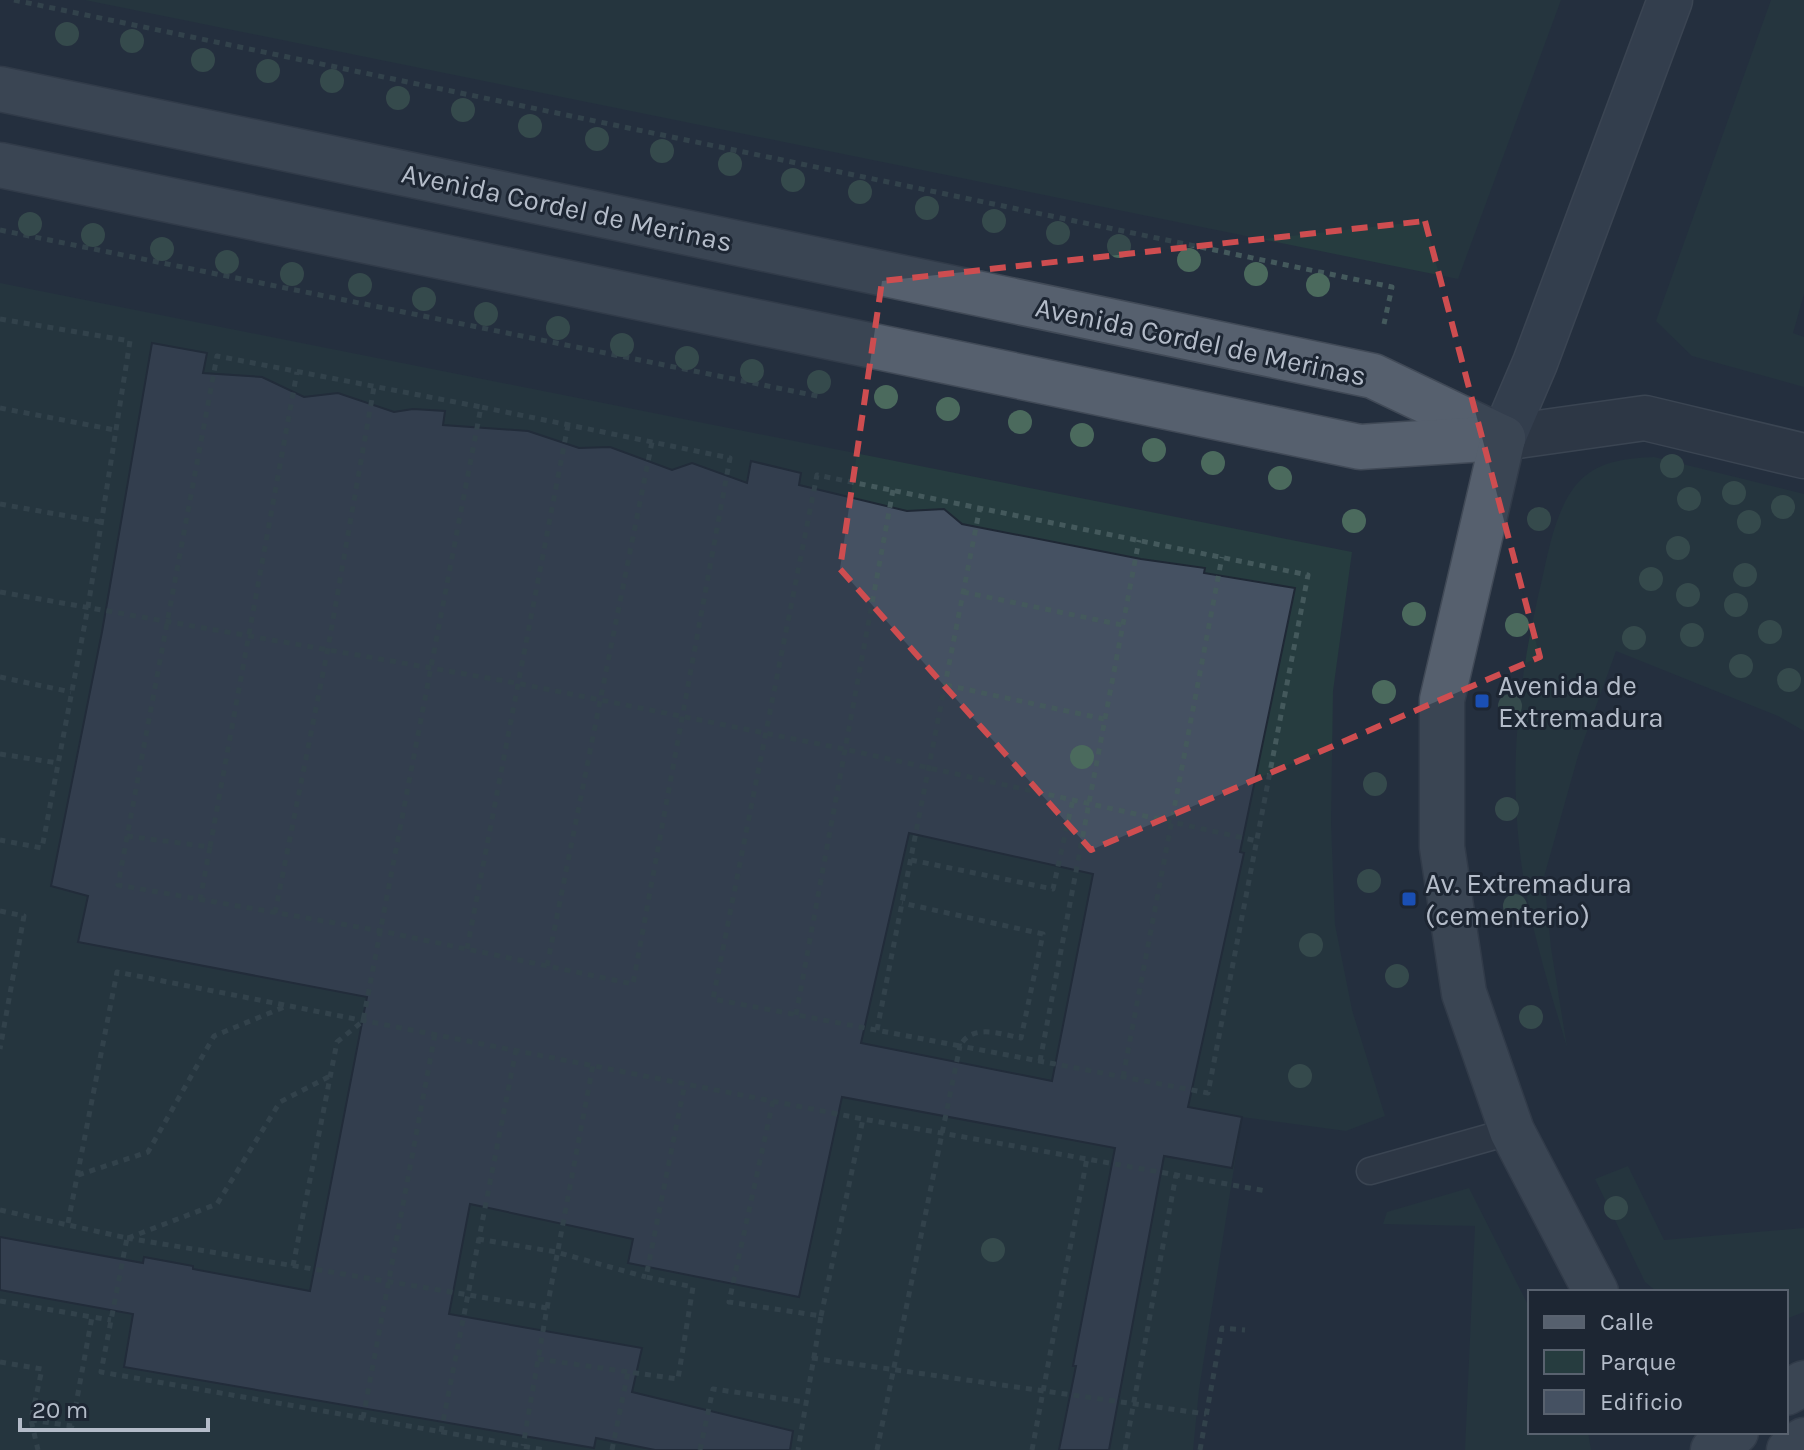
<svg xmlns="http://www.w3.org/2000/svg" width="1804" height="1450" font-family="Karla,sans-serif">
  <rect width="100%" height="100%" fill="#242f3e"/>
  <g fill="#263c3f">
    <path d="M 85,0 L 1561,0 L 1458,279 Z"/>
    <path d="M 1771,0 L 1804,0 L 1804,294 L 1793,333 L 1804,337 L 1804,387 L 1692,356 L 1656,321 Z"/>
    <path d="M 0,283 L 1352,552 L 1333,691 L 1331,823 L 1335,925 L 1352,1010 L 1385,1116 L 1346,1131 L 1242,1117 L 1199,1390 L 1193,1450 L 0,1450 Z"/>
    <path d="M 1654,457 L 1804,494 L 1804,731 L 1778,716 L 1616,651 L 1578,756 L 1544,877 L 1551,948 L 1567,1047 C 1546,977 1524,907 1518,834 C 1510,744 1522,662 1543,575 C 1550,543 1559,497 1585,476 C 1604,460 1631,458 1654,457 Z"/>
    <path d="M 1628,1166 L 1664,1240 L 1804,1228 L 1804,1312 L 1786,1319 L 1786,1292 L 1657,1292 L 1645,1282 L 1595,1179 Z"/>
    <path d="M 1469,1188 L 1530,1309 L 1530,1432 L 1588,1432 L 1591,1450 L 1465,1450 L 1475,1226 L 1383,1224 L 1387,1212 Z"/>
  </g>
  <path fill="#455162" stroke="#1f2835" stroke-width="2" fill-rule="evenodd" d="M 152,343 L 207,353 L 203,373 L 262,377 L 304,397 L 338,393 L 394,412 L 413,409 L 445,411 L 443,425 L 528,431 L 579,448 L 610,447 L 672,470 L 692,463 L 747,483 L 751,461 L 801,473 L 799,485 L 907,511 L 944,509 L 962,524 L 1141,559 L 1205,568 L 1204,573 L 1295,588 L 1240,852 L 1244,853 L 1188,1107 L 1242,1117 L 1232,1168 L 1164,1156 L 1109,1450 L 1059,1450 L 1076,1366 L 1073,1366 L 1115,1148 L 842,1097 L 799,1297 L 628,1263 L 633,1239 L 470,1204 L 449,1314 L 642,1348 L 632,1392 L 793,1431 L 790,1450 L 655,1450 L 596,1438 L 594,1448 L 124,1367 L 133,1314 L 0,1290 L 0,1237 L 143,1263 L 144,1257 L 193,1266 L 193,1269 L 310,1291 L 367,997 L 78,942 L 88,896 L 51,886 L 102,632 ZM 909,833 L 1093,874 L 1052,1081 L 861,1043 Z"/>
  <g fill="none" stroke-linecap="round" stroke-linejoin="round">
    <g stroke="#565f6c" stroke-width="29">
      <path id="lane" d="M 1370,1171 L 1512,1131"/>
    </g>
    <g stroke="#565f6c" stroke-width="47">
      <path id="street" d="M 1503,438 L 1645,418 L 1804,456"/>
    </g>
    <g stroke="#565f6c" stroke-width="47">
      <path id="secondary" d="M 1503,438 L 1535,363 L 1670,0"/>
    </g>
    <g stroke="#414a57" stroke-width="47">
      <g id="primary">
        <path d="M 0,89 L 1373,376 L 1503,438"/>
        <path d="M 0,165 L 1360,447 L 1500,438"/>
        <path d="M 1503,438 L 1442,700 L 1442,847 L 1464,993 L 1512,1131 L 1596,1292"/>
        <path d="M 1786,1393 L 1804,1383"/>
        <path d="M 1713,1450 L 1736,1432"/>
        <path d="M 1789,1450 L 1804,1440"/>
      </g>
    </g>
    <g stroke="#44595c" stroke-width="5" stroke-dasharray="6 6" stroke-linecap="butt">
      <path d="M 14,0 L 1392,287 L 1384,324"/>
      <path d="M 0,230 L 822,397"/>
      <path d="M 0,319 L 130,341 L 88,607 L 42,848 L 0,840"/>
      <path d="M 0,408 L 115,430"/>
      <path d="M 0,504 L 101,522"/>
      <path d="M 0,592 L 516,683 L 844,749 L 1257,841"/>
      <path d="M 963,592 L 1122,625"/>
      <path d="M 0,677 L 71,692"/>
      <path d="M 946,685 L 1104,719"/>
      <path d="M 0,754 L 58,763"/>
      <path d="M 127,836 L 210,847 L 200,900"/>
      <path d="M 210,847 L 297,372"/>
      <path d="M 911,860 L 1053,889 L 1073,799"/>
      <path d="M 0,911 L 24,916 L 0,1049"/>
      <path d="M 275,913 L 328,648 L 374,387"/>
      <path d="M 467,949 L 568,425"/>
      <path d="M 547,966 L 652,442"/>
      <path d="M 796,1015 L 893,490"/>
      <path d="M 877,1030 L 980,507"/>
      <path d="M 1040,1061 L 1139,540"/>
      <path d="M 1123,1077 L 1222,557"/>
      <path d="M 773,1101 L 729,1302 L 821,1316 L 798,1450"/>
      <path d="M 78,1175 L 148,1152 L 214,1036 L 284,1007"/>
      <path d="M 0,1210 L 127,1238 L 101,1372 L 545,1450"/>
      <path d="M 68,1223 L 117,972 L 863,1119 L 1266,1191"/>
      <path d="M 127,1238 L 547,1308 L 523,1446"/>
      <path d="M 128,1238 L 217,1204 L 280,1102 L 330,1076"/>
      <path d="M 478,1239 L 556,1252 L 646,1277"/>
      <path d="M 293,1266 L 337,1042 L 363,1021 L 481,407 L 730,458 L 633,984 L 381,931 L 118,885 L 217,356 L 481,407"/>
      <path d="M 0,1301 L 92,1317"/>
      <path d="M 547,1308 L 593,1065"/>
      <path d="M 821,1316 L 863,1119"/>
      <path d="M 812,1358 L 1206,1414"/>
      <path d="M 538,1359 L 678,1379 L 693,1287 L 646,1277 L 685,1083"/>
      <path d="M 0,1362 L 42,1369 L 31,1420 L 38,1450"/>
      <path d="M 363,1418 L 435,1034"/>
      <path d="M 31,1420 L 72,1426 L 92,1317 L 111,1320"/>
      <path d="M 441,1432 L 516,1050"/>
      <path d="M 612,1450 L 628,1372"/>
      <path d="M 700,1450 L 713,1389 L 805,1402"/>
      <path d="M 877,1450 L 960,1046 L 1208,1093 L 1308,575 L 817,475 L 713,999 L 960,1046 C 972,1023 1000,1034 1021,1038 L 1043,934 L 902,903"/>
      <path d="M 1032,1450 L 1087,1158"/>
      <path d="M 1125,1450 L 1176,1175"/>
      <path d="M 1200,1450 L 1222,1328 L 1245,1330"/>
    </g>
    <use href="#lane" stroke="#38414e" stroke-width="26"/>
    <use href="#street" stroke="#38414e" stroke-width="44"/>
    <use href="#secondary" stroke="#465061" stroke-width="44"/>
    <use href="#primary" stroke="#56606e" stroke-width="44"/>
  </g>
  <g fill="#4b6a5d">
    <circle cx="67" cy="34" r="12"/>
    <circle cx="132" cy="41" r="12"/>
    <circle cx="203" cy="60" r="12"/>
    <circle cx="268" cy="71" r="12"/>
    <circle cx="332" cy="81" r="12"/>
    <circle cx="398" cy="98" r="12"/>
    <circle cx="463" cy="110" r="12"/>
    <circle cx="530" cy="126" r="12"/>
    <circle cx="597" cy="139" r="12"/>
    <circle cx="662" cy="151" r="12"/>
    <circle cx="730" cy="164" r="12"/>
    <circle cx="793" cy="180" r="12"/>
    <circle cx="860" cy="192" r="12"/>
    <circle cx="927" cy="208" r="12"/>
    <circle cx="994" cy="221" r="12"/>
    <circle cx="30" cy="224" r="12"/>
    <circle cx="1058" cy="233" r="12"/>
    <circle cx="93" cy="235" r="12"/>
    <circle cx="1119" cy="246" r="12"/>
    <circle cx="162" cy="249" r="12"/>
    <circle cx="1189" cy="260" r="12"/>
    <circle cx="227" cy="262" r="12"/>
    <circle cx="292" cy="274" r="12"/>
    <circle cx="1256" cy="274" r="12"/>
    <circle cx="360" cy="285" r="12"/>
    <circle cx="1318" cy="285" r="12"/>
    <circle cx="424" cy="299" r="12"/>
    <circle cx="486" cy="314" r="12"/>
    <circle cx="558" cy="328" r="12"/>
    <circle cx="622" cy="345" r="12"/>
    <circle cx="687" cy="358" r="12"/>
    <circle cx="752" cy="371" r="12"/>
    <circle cx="819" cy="382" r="12"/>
    <circle cx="886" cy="397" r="12"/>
    <circle cx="948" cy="409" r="12"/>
    <circle cx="1020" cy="422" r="12"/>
    <circle cx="1082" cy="435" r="12"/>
    <circle cx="1154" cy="450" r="12"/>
    <circle cx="1213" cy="463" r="12"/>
    <circle cx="1672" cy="466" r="12"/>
    <circle cx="1280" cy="478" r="12"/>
    <circle cx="1734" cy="493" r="12"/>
    <circle cx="1689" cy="499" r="12"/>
    <circle cx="1783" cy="507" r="12"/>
    <circle cx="1539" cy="519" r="12"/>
    <circle cx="1354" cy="521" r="12"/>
    <circle cx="1749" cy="522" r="12"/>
    <circle cx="1678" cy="548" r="12"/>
    <circle cx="1745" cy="575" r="12"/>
    <circle cx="1651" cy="579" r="12"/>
    <circle cx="1688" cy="595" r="12"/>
    <circle cx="1736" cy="605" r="12"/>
    <circle cx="1414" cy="614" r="12"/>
    <circle cx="1517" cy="625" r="12"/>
    <circle cx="1770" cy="632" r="12"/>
    <circle cx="1692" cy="635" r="12"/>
    <circle cx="1634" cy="638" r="12"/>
    <circle cx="1741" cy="666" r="12"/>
    <circle cx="1789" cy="680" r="12"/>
    <circle cx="1384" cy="692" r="12"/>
    <circle cx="1510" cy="706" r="12"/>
    <circle cx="1082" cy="757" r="12"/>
    <circle cx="1375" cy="784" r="12"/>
    <circle cx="1507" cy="809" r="12"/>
    <circle cx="1369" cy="881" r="12"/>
    <circle cx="1515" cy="906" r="12"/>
    <circle cx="1311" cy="945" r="12"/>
    <circle cx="1397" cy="976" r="12"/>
    <circle cx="1531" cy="1017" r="12"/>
    <circle cx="1300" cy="1076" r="12"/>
    <circle cx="1616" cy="1208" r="12"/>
    <circle cx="993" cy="1250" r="12"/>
  </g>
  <path d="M0 0H1804V1450H0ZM 1425,221 L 1540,657 L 1091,850 L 840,569 L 882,281 Z" fill="#242f3e" fill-opacity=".55" fill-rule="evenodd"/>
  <path fill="none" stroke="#ce4d50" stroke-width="6" stroke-dasharray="16 10" stroke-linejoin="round" d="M 1425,221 L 1540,657 L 1091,850 L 840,569 L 882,281 Z"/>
  <g fill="#1a4fb4" stroke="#1d2633" stroke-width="3">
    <rect x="1474" y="693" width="16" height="16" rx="4"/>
    <rect x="1401" y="891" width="16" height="16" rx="4"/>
  </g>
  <g text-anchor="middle" stroke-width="6" stroke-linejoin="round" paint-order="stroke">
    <g font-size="28" fill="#b4bcc9" stroke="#1d2633">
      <text transform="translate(567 207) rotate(12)" y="10">Avenida Cordel de Merinas</text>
      <text transform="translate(1201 341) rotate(12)" y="10">Avenida Cordel de Merinas</text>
    </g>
    <g font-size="28" fill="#b4bcc9" stroke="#1d2633" text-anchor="start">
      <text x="1498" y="695">Avenida de<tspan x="1498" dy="32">Extremadura</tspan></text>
      <text x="1425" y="893">Av. Extremadura<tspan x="1425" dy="32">(cementerio)</tspan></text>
    </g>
  </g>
  <rect x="1528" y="1290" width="260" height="144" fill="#1d2633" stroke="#59626f" stroke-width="2"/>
  <rect x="1544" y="1316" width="40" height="12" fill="#56606e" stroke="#59626f" stroke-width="2"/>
  <text x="1600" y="1330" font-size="24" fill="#b4bcc9">Calle</text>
  <rect x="1544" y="1350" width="40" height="24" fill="#263c3f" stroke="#59626f" stroke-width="2"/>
  <text x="1600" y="1370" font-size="24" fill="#b4bcc9">Parque</text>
  <rect x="1544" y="1390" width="40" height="24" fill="#455162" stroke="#59626f" stroke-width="2"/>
  <text x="1600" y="1410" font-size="24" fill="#b4bcc9">Edificio</text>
  <path d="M20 1418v12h188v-12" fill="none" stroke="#b4bcc9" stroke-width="4"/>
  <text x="32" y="1418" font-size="24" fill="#b4bcc9" stroke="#1d2633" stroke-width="6" paint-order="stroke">20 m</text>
</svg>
